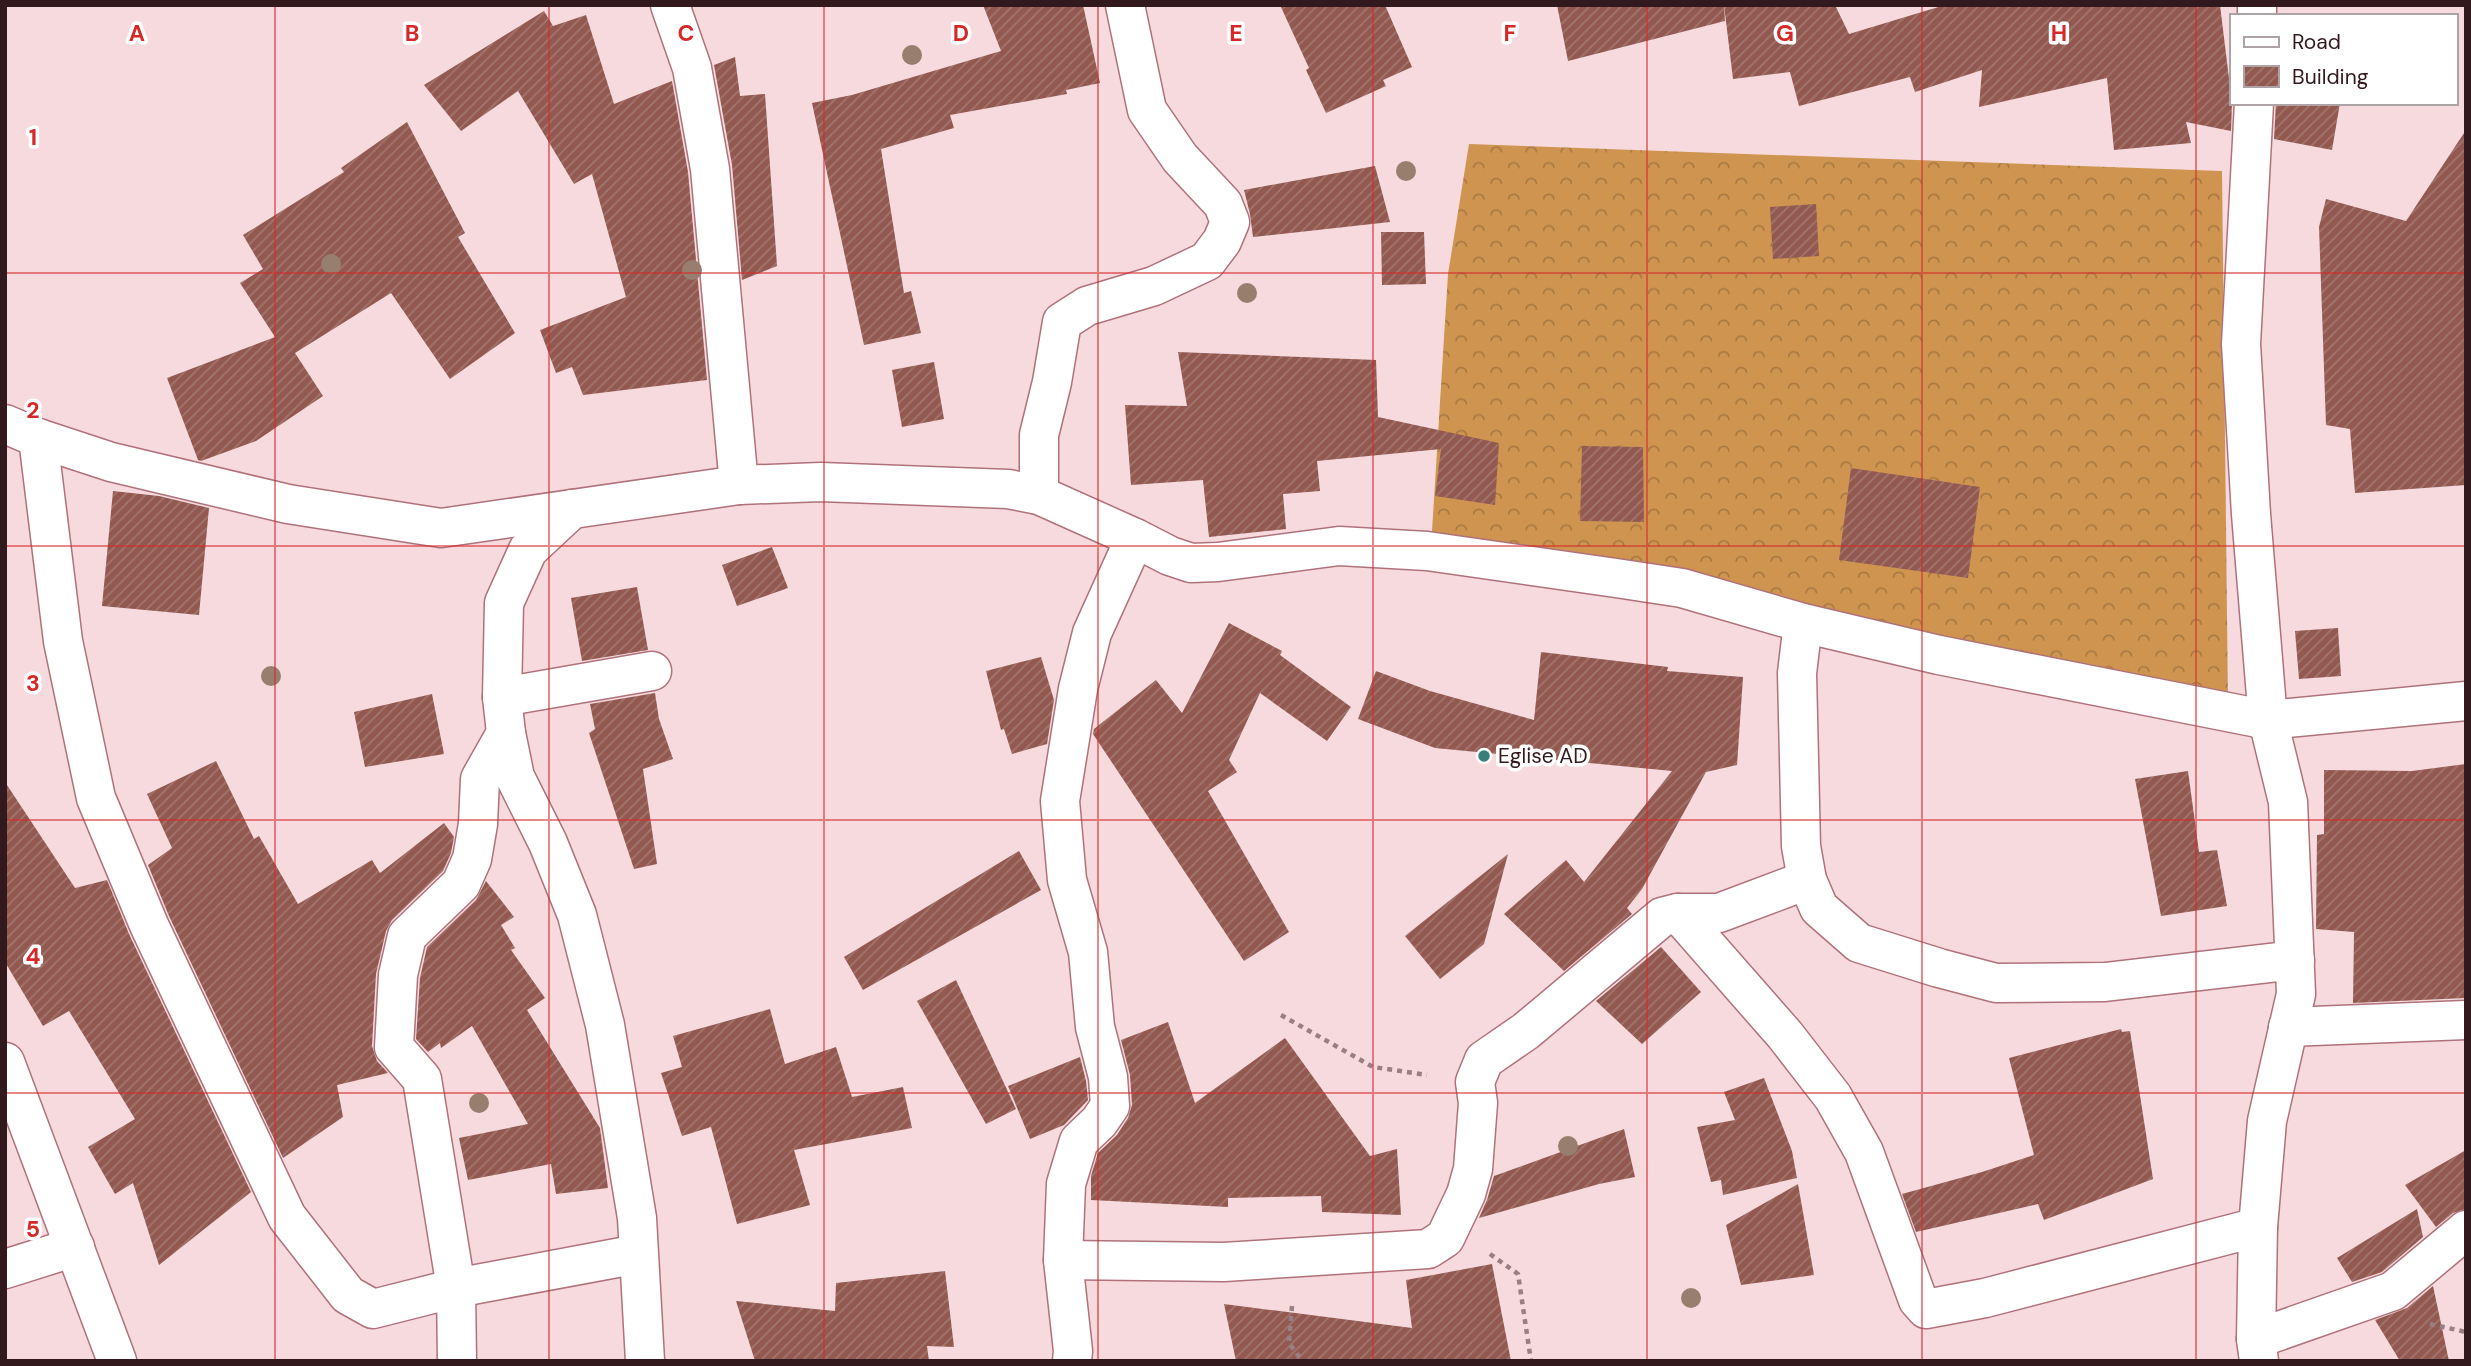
<svg xmlns="http://www.w3.org/2000/svg" width="2471" height="1366" font-family="'DM Sans',sans-serif">
  <defs>
    <pattern id="forest-crowns" width="20" height="18" patternUnits="userSpaceOnUse" patternTransform="scale(1.75)"><rect width="20" height="18" fill="#cf9550"/><path d="M2 6a3 3 0 1 1 6 0M12 15a3 3 0 1 1 6 0" fill="none" stroke="#a97942"/></pattern>
    <pattern id="building-hatch" width="6" height="6" patternUnits="userSpaceOnUse" patternTransform="scale(1.75)"><rect width="6" height="6" fill="#935950"/><path d="M-1 1l2-2M0 6l6-6M5 7l2-2" fill="none" stroke="#a17670"/></pattern>
  </defs>
  <rect width="100%" height="100%" fill="#f6dade"/>
  <path fill="url(#forest-crowns)" d="M 1469,144 L 2222,171 L 2228,702 L 1431,547 L 1448,274 Z"/>
  <g fill="url(#building-hatch)">
    <path d="M 983,5 L 1083,5 L 1100,83 L 1066,90 L 1067,94 L 950,115 L 954,128 L 881,149 L 904,293 L 911,291 L 921,333 L 864,345 L 812,103 L 852,95 L 1001,51 Z"/>
    <path d="M 1280,5 L 1385,5 L 1412,67 L 1383,80 L 1386,86 L 1326,113 L 1306,70 L 1309,68 Z"/>
    <path d="M 1557,5 L 1724,5 L 1725,21 L 1568,61 Z"/>
    <path d="M 1724,5 L 1835,5 L 1849,34 L 1945,5 L 2220,5 L 2232,103 L 2231,131 L 2186,122 L 2191,143 L 2114,150 L 2107,78 L 1979,107 L 1982,70 L 1915,92 L 1910,77 L 1799,106 L 1790,72 L 1733,79 Z"/>
    <path d="M 544,11 L 553,26 L 586,15 L 614,104 L 672,81 L 688,172 L 707,380 L 583,395 L 572,367 L 556,373 L 540,330 L 626,297 L 592,174 L 574,184 L 518,91 L 461,131 L 424,85 Z"/>
    <path d="M 735,57 L 740,96 L 765,94 L 777,266 L 742,280 L 732,165 L 714,65 Z"/>
    <path d="M 2276,103 L 2340,103 L 2332,150 L 2274,139 Z"/>
    <path d="M 407,122 L 465,233 L 458,237 L 515,333 L 450,379 L 391,293 L 295,353 L 323,396 L 256,441 L 201,461 L 198,460 L 167,378 L 275,337 L 240,283 L 263,269 L 243,235 L 344,172 L 341,168 Z"/>
    <path d="M 2466,130 L 2466,485 L 2355,493 L 2350,429 L 2326,425 L 2319,227 L 2326,199 L 2406,221 Z"/>
    <path d="M 1375,166 L 1390,222 L 1253,237 L 1250,214 L 1244,190 Z"/>
    <path d="M 1816,204 L 1819,256 L 1773,259 L 1770,207 Z"/>
    <path d="M 1381,232 L 1424,232 L 1426,284 L 1382,285 Z"/>
    <path d="M 1178,352 L 1376,360 L 1378,417 L 1499,443 L 1495,505 L 1435,496 L 1441,449 L 1317,461 L 1320,491 L 1283,494 L 1286,529 L 1209,537 L 1203,480 L 1131,485 L 1125,405 L 1187,406 Z"/>
    <path d="M 934,362 L 944,419 L 902,427 L 892,370 Z"/>
    <path d="M 1582,446 L 1643,447 L 1644,522 L 1580,521 Z"/>
    <path d="M 1851,468 L 1980,487 L 1968,578 L 1839,560 Z"/>
    <path d="M 113,491 L 159,496 L 209,508 L 199,615 L 102,606 Z"/>
    <path d="M 772,547 L 788,588 L 737,606 L 722,565 Z"/>
    <path d="M 637,587 L 648,650 L 582,661 L 571,598 Z"/>
    <path d="M 1229,623 L 1282,651 L 1280,655 L 1351,707 L 1327,741 L 1260,693 L 1229,760 L 1237,772 L 1208,791 L 1289,932 L 1244,961 L 1093,734 L 1094,729 L 1156,680 L 1182,713 Z"/>
    <path d="M 2338,628 L 2341,676 L 2299,679 L 2295,631 Z"/>
    <path d="M 1541,652 L 1668,667 L 1667,671 L 1743,677 L 1737,765 L 1706,772 L 1642,889 L 1627,908 L 1632,914 L 1564,971 L 1504,914 L 1566,860 L 1584,882 L 1672,771 L 1435,748 L 1358,719 L 1376,671 L 1430,691 L 1534,720 Z"/>
    <path d="M 1041,657 L 1054,700 L 1047,744 L 1012,754 L 1004,729 L 1001,730 L 986,671 Z"/>
    <path d="M 655,693 L 659,719 L 673,759 L 643,769 L 657,864 L 634,869 L 589,733 L 595,729 L 590,704 Z"/>
    <path d="M 432,694 L 444,754 L 365,767 L 354,712 Z"/>
    <path d="M 216,761 L 254,839 L 259,836 L 298,904 L 372,860 L 380,873 L 444,823 L 454,837 L 451,853 L 443,871 L 392,920 L 386,931 L 376,974 L 372,1046 L 377,1061 L 388,1073 L 337,1085 L 343,1117 L 283,1158 L 169,916 L 148,865 L 172,848 L 147,794 Z"/>
    <path d="M 2466,764 L 2466,998 L 2353,1003 L 2354,932 L 2316,929 L 2317,835 L 2324,834 L 2324,770 L 2412,771 Z"/>
    <path d="M 2188,771 L 2199,852 L 2217,850 L 2227,906 L 2161,916 L 2135,779 Z"/>
    <path d="M 5,782 L 75,888 L 107,880 L 129,934 L 251,1192 L 159,1265 L 133,1183 L 115,1194 L 88,1147 L 135,1119 L 69,1011 L 43,1026 L 5,962 Z"/>
    <path d="M 1019,851 L 1041,890 L 863,990 L 844,957 Z"/>
    <path d="M 1508,854 L 1484,944 L 1440,979 L 1405,936 Z"/>
    <path d="M 486,881 L 514,917 L 501,925 L 515,948 L 511,950 L 545,998 L 527,1010 L 600,1128 L 608,1188 L 556,1194 L 551,1164 L 468,1180 L 459,1138 L 528,1124 L 472,1026 L 441,1048 L 440,1043 L 428,1052 L 416,1039 L 420,978 L 427,947 L 476,900 Z"/>
    <path d="M 1661,947 L 1701,992 L 1642,1044 L 1596,1001 Z"/>
    <path d="M 956,980 L 1016,1109 L 986,1124 L 917,1001 Z"/>
    <path d="M 770,1009 L 785,1064 L 836,1047 L 852,1097 L 903,1087 L 912,1128 L 794,1150 L 810,1205 L 737,1224 L 711,1127 L 682,1136 L 661,1073 L 682,1067 L 673,1036 Z"/>
    <path d="M 1168,1022 L 1195,1103 L 1285,1038 L 1370,1156 L 1397,1149 L 1401,1215 L 1322,1212 L 1321,1196 L 1228,1198 L 1228,1207 L 1091,1200 L 1091,1176 L 1098,1153 L 1117,1135 L 1128,1118 L 1132,1105 L 1130,1075 L 1121,1040 Z"/>
    <path d="M 2121,1029 L 2122,1032 L 2130,1031 L 2153,1179 L 2044,1220 L 2038,1204 L 1916,1232 L 1902,1194 L 1982,1172 L 2034,1155 L 2009,1058 Z"/>
    <path d="M 1080,1057 L 1086,1081 L 1088,1100 L 1064,1125 L 1030,1139 L 1008,1086 Z"/>
    <path d="M 1764,1078 L 1792,1151 L 1797,1178 L 1723,1195 L 1721,1180 L 1711,1182 L 1697,1127 L 1735,1120 L 1724,1092 Z"/>
    <path d="M 1624,1129 L 1635,1177 L 1599,1184 L 1479,1218 L 1487,1200 L 1494,1176 Z"/>
    <path d="M 2466,1150 L 2466,1209 L 2453,1213 L 2436,1227 L 2405,1185 Z"/>
    <path d="M 1798,1184 L 1814,1275 L 1741,1285 L 1726,1225 Z"/>
    <path d="M 2417,1209 L 2423,1237 L 2382,1272 L 2352,1282 L 2337,1258 Z"/>
    <path d="M 1492,1264 L 1511,1361 L 1236,1361 L 1224,1304 L 1412,1328 L 1406,1280 Z"/>
    <path d="M 945,1271 L 954,1347 L 927,1346 L 929,1361 L 755,1361 L 736,1301 L 835,1311 L 836,1283 Z"/>
    <path d="M 2433,1286 L 2449,1361 L 2400,1361 L 2375,1320 L 2407,1308 Z"/>
  </g>
  <g fill="none" stroke-linecap="round" stroke-linejoin="round">
    <g stroke="#af727b" stroke-width="41">
      <g id="minor">
        <path d="M 670,5 L 692,68 L 710,169 L 739,485"/>
        <path d="M 2257,16 L 2257,5"/>
        <path d="M 2254,103 L 2241,344 L 2251,514 L 2268,720 L 2288,802 L 2296,994 L 2267,1121 L 2258,1227 L 2256,1339 L 2259,1361"/>
        <path d="M 5,424 L 38,438 L 111,462 L 288,504 L 441,528 L 739,485 L 821,482 L 1008,489 L 1039,495 L 1135,538 L 1170,556 L 1191,563 L 1218,562 L 1339,546 L 1427,551 L 1616,578 L 1682,588 L 1803,623 L 1939,655 L 2268,720 L 2466,701"/>
        <path d="M 38,438 L 63,641 L 96,798 L 149,925 L 287,1217 L 348,1295 L 373,1309 L 456,1288 L 638,1254"/>
        <path d="M 1039,495 L 1039,435 L 1052,382 L 1062,322 L 1087,306 L 1154,286 L 1207,261 L 1222,241 L 1230,222 L 1223,204 L 1180,158 L 1147,110 L 1125,5"/>
        <path d="M 572,509 L 528,550 L 504,603 L 502,697 L 506,733 L 515,777 L 548,843 L 577,915 L 605,1025 L 637,1218 L 645,1361"/>
        <path d="M 1803,623 L 1797,673 L 1801,846 L 1807,880 L 1819,908 L 1859,943 L 1939,968 L 1996,983 L 2105,982 L 2295,960"/>
        <path d="M 502,697 L 652,671"/>
        <path d="M 1678,913 L 1785,1035 L 1833,1097 L 1864,1152 L 1918,1300 L 1926,1309 L 1985,1298 L 2258,1227"/>
        <path d="M 2288,1027 L 2466,1020"/>
        <path d="M 5,1062 L 117,1361"/>
        <path d="M 1063,1260 L 1224,1262 L 1428,1249 L 1445,1238 L 1466,1194 L 1473,1169 L 1478,1103 L 1475,1082 L 1484,1060 L 1526,1031 L 1662,917 L 1678,913 L 1719,913 L 1807,880"/>
        <path d="M 5,1269 L 75,1247"/>
        <path d="M 2256,1339 L 2393,1291 L 2466,1230"/>
        <path d="M 457,1361 L 456,1288 L 422,1079 L 394,1047 L 398,975 L 407,936 L 461,884 L 472,859 L 478,824 L 480,779 L 506,733"/>
        <path d="M 1072,1361 L 1073,1351 L 1063,1260 L 1066,1184 L 1079,1141 L 1099,1122 L 1110,1106 L 1108,1077 L 1095,1027 L 1088,952 L 1067,880 L 1060,801 L 1078,689 L 1092,633 L 1135,538"/>
      </g>
    </g>
    <g stroke="#997f83" stroke-width="4.5" stroke-dasharray="5 5" stroke-linecap="butt">
      <path d="M 1281,1015 L 1373,1067 L 1427,1075"/>
      <path d="M 1490,1254 L 1518,1274 L 1531,1361"/>
      <path d="M 1292,1306 L 1289,1343 L 1302,1361"/>
      <path d="M 2430,1324 L 2466,1332"/>
    </g>
    <use href="#minor" stroke="#fff" stroke-width="38"/>
  </g>
  <g fill="#977e6f">
    <circle cx="912" cy="55" r="10"/>
    <circle cx="1406" cy="171" r="10"/>
    <circle cx="331" cy="264" r="10"/>
    <circle cx="692" cy="270" r="10"/>
    <circle cx="1247" cy="293" r="10"/>
    <circle cx="271" cy="676" r="10"/>
    <circle cx="479" cy="1103" r="10"/>
    <circle cx="1568" cy="1146" r="10"/>
    <circle cx="1691" cy="1298" r="10"/>
  </g>
  <path fill="none" stroke="#d62828" stroke-width="2" stroke-opacity="0.55" d="M 275,5 L 275,1361M 549,5 L 549,1361M 824,5 L 824,1361M 1098,5 L 1098,1361M 1373,5 L 1373,1361M 1647,5 L 1647,1361M 1922,5 L 1922,1361M 2196,5 L 2196,1361M 5,273 L 2466,273M 5,546 L 2466,546M 5,820 L 2466,820M 5,1093 L 2466,1093"/>
  <circle fill="#377f7a" stroke="#fff" stroke-width="2.5" cx="1484" cy="756" r="7"/>
  <g text-anchor="middle" stroke-width="7" stroke-linejoin="round" paint-order="stroke">
    <g font-size="21" fill="#31191d" stroke="#fff" text-anchor="start">
      <text x="1498" y="763">Eglise AD</text>
    </g>
  </g>
  <g font-size="23" text-anchor="middle" font-weight="bold" fill="#d62828" stroke="#fff" stroke-width="7" stroke-linejoin="round" paint-order="stroke">
    <text x="137" y="41">A</text>
    <text x="412" y="41">B</text>
    <text x="686" y="41">C</text>
    <text x="961" y="41">D</text>
    <text x="1236" y="41">E</text>
    <text x="1510" y="41">F</text>
    <text x="1785" y="41">G</text>
    <text x="2059" y="41">H</text>
    <text x="33" y="145">1</text>
    <text x="33" y="418">2</text>
    <text x="33" y="691">3</text>
    <text x="33" y="964">4</text>
    <text x="33" y="1237">5</text>
  </g>
  <rect width="2471" height="1366" fill="none" stroke="#31191d" stroke-width="14"/>
  <rect x="2230" y="14" width="228" height="91" fill="#ffffff" stroke="#ada3a5" stroke-width="2"/>
  <rect x="2244" y="37" width="35" height="10" fill="#ffffff" stroke="#ada3a5" stroke-width="2"/>
  <text x="2292" y="49" font-size="21" fill="#31191d">Road</text>
  <rect x="2244" y="66" width="35" height="21" fill="url(#building-hatch)" stroke="#ada3a5" stroke-width="2"/>
  <text x="2292" y="84" font-size="21" fill="#31191d">Building</text>
</svg>
